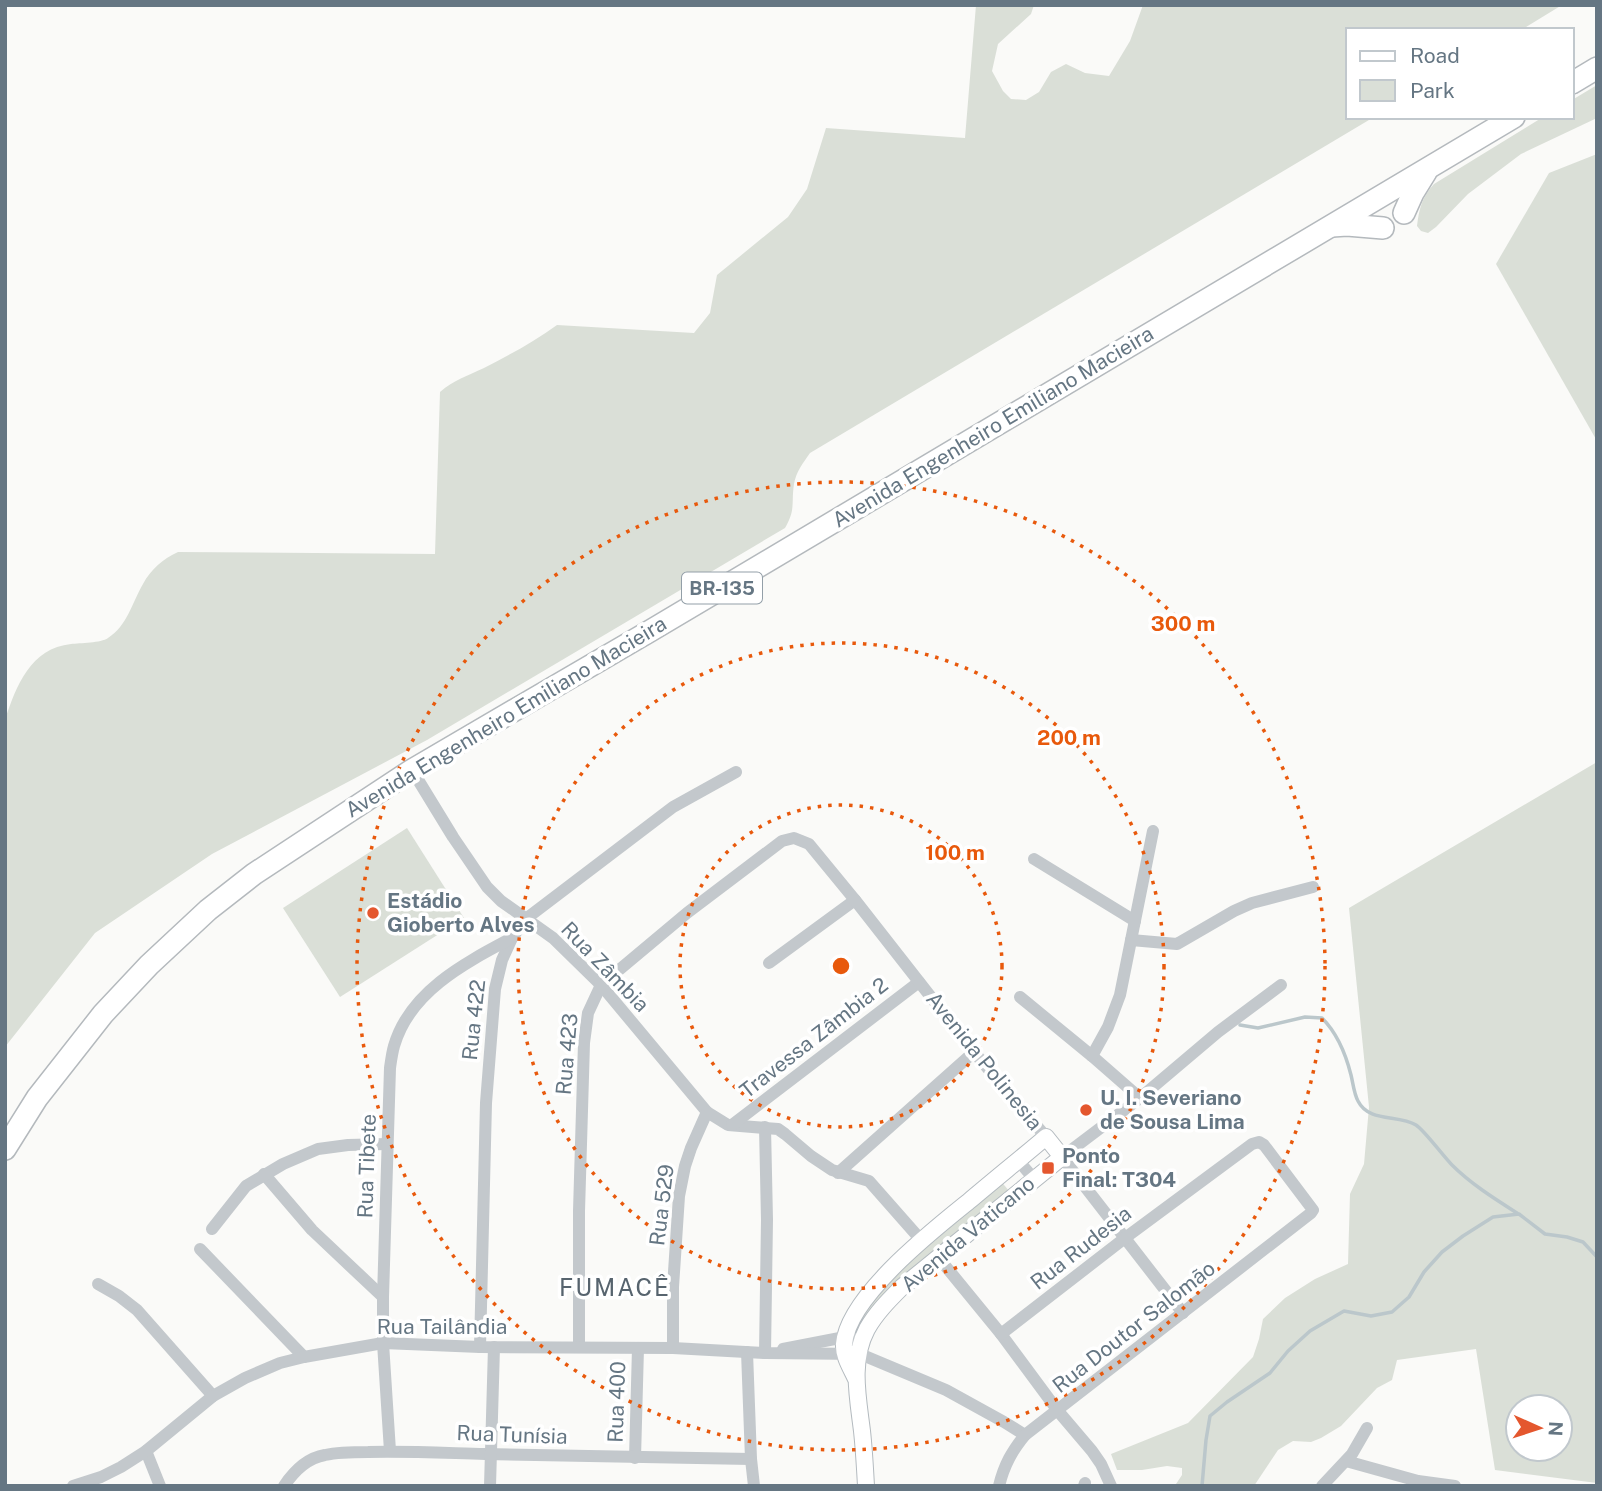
<svg xmlns="http://www.w3.org/2000/svg" width="1602" height="1491" font-family="'Public Sans',sans-serif">
  <rect width="100%" height="100%" fill="#fafaf8"/>
  <g fill="#dadfd7" fill-rule="evenodd">
    <path d="M 976,5 L 1034,5 L 1031,14 L 998,44 L 992,71 L 1003,91 L 1011,99 L 1026,100 L 1039,92 L 1051,72 L 1066,64 L 1085,73 L 1109,76 L 1130,41 L 1143,5 L 1562,5 L 1521,30 L 1348,30 L 1348,117 L 1374,117 L 810,453 C 803,463 796,472 794,484 C 791,504 796,509 785,528 L 427,740 L 212,854 L 95,933 L 5,1047 L 5,720 C 16,686 31,648 71,644 C 80,643 101,643 108,638 C 127,626 132,603 143,584 C 151,569 163,559 178,552 L 435,554 L 440,392 C 454,380 467,376 484,368 C 509,355 534,342 557,325 L 694,333 L 710,313 L 717,275 L 788,217 L 807,189 L 826,128 L 965,138 Z"/>
    <path d="M 1597,85 L 1597,118 L 1521,154 L 1468,194 L 1436,227 L 1428,233 L 1421,231 L 1417,226 C 1419,209 1422,197 1434,184 L 1543,117 L 1572,117 L 1572,100 Z"/>
    <path d="M 1597,154 L 1597,441 L 1496,264 L 1549,173 Z"/>
    <path d="M 1597,762 L 1597,1483 L 1495,1470 L 1476,1349 L 1397,1360 L 1392,1380 L 1377,1388 L 1341,1426 L 1321,1438 L 1311,1442 L 1293,1441 L 1278,1450 L 1254,1486 L 1164,1486 L 1176,1484 L 1182,1475 L 1182,1468 L 1167,1466 L 1142,1470 L 1117,1470 L 1111,1454 L 1188,1423 L 1253,1357 L 1259,1339 L 1263,1319 L 1285,1298 L 1315,1279 L 1348,1264 L 1350,1194 L 1364,1164 L 1369,1107 L 1349,908 ZM 1560,1407 L 1560,1449 L 1518,1449 L 1518,1407 Z"/>
    <path d="M 407,828 L 464,918 L 340,997 L 283,908 Z"/>
    <path d="M 1000,1180 L 1009,1191 L 859,1332 L 854,1330 L 855,1325 L 886,1282 Z"/>
  </g>
  <g fill="none" stroke-linecap="round" stroke-linejoin="round">
    <g stroke="#bbc7cb" stroke-width="3.5">
      <path d="M 1240,1025 L 1258,1028 L 1305,1017 L 1322,1018 C 1337,1033 1346,1055 1351,1075 C 1353,1083 1354,1094 1358,1101 C 1369,1123 1398,1114 1416,1125 C 1425,1131 1443,1156 1452,1165 C 1471,1184 1495,1199 1517,1213"/>
      <path d="M 1202,1486 L 1206,1440 L 1210,1416 L 1227,1402 L 1270,1373 L 1288,1351 L 1310,1331 L 1344,1311 L 1371,1316 L 1392,1312 L 1409,1297 L 1424,1272 L 1442,1252 L 1463,1236 L 1493,1217 L 1519,1214 L 1545,1234 L 1567,1237 L 1583,1242 L 1597,1257"/>
    </g>
    <g stroke="#b3babf" stroke-width="18">
      <path id="secondary" d="M 856,1379 C 851,1368 843,1356 844,1344 C 848,1297 932,1231 968,1202 C 994,1180 1020,1159 1046,1137 L 1062,1157 L 902,1287 C 889,1300 876,1313 867,1329 C 850,1361 858,1398 862,1431 C 864,1449 865,1468 866,1486"/>
    </g>
    <g stroke="#b4b9bd" stroke-width="24">
      <g id="highway">
        <path d="M 1572,83 L 1597,68"/>
        <path d="M 1404,213 L 1413,193 L 1426,172"/>
        <path d="M 1332,226 L 1347,225 L 1383,228"/>
        <path d="M 5,1149 L 37,1098 L 103,1014 L 149,965 L 208,910 L 254,874 L 412,770 L 650,631 L 1514,117"/>
      </g>
    </g>
    <g stroke="#c3c8cc" stroke-width="12">
      <path d="M 412,770 L 453,837 L 487,887 L 501,901 L 553,938 L 601,985 L 707,1112 L 728,1125 L 778,1129 L 785,1134 L 811,1156 L 832,1170 L 869,1181 L 921,1240"/>
      <path d="M 1034,859 L 1135,921"/>
      <path d="M 1131,940 L 1177,944 L 1234,911 L 1252,903 L 1313,887"/>
      <path d="M 769,963 L 855,900"/>
      <path d="M 1020,997 L 1092,1056 L 1140,1098"/>
      <path d="M 1092,1056 L 1108,1027 L 1120,995 L 1153,831"/>
      <path d="M 732,1125 L 919,982"/>
      <path d="M 765,1127 L 767,1220 L 765,1353"/>
      <path d="M 1018,1160 L 1034,1179"/>
      <path d="M 838,1173 L 974,1052"/>
      <path d="M 264,1174 L 312,1230 L 383,1297"/>
      <path d="M 212,1229 L 246,1186 L 283,1164 L 318,1149 L 348,1145 L 387,1144"/>
      <path d="M 200,1249 L 304,1357"/>
      <path d="M 938,1257 L 1001,1334 L 1058,1411 L 1092,1451 L 1101,1464 L 1111,1486"/>
      <path d="M 98,1284 L 119,1296 L 137,1310 L 213,1396"/>
      <path d="M 1183,1313 L 1062,1157 L 1140,1098 L 1218,1032 L 1281,985"/>
      <path d="M 480,1347 L 486,1103 L 495,989 L 502,960 L 512,938 L 527,918 L 673,807 L 736,772"/>
      <path d="M 579,1347 L 579,1211 L 584,1043 L 588,1013 L 601,985 L 687,913 L 782,841 L 794,838 L 809,844 L 855,900 L 974,1052 L 1046,1137"/>
      <path d="M 673,1348 L 673,1287 L 679,1196 L 685,1166 L 691,1148 L 707,1112"/>
      <path d="M 783,1349 L 845,1337 L 854,1339"/>
      <path d="M 747,1352 L 751,1459 L 754,1486"/>
      <path d="M 146,1451 L 160,1486"/>
      <path d="M 390,1451 L 383,1343 L 383,1297 L 390,1068 C 391,1061 392,1053 394,1046 C 410,991 465,963 512,938"/>
      <path d="M 635,1458 L 638,1348"/>
      <path d="M 1346,1461 L 1418,1481 L 1455,1486"/>
      <path d="M 73,1486 L 101,1477 L 121,1467 L 146,1451 L 213,1396 L 245,1378 L 280,1363 L 304,1357 L 383,1343 L 480,1347 L 673,1348 L 765,1353 L 860,1354 L 946,1390 L 1004,1422 L 1025,1435"/>
      <path d="M 284,1486 C 294,1471 307,1458 325,1455 C 339,1452 354,1452 368,1452 C 407,1451 446,1453 485,1454 C 574,1456 663,1458 751,1459"/>
      <path d="M 490,1486 L 494,1347"/>
      <path d="M 999,1486 C 1004,1465 1012,1451 1025,1435 L 1311,1213 L 1313,1210 L 1264,1145 L 1259,1142 L 1252,1144 L 1125,1238 L 1001,1334"/>
      <path d="M 1084,1486 L 1085,1483"/>
      <path d="M 1322,1486 L 1352,1454 L 1367,1428"/>
    </g>
    <use href="#secondary" stroke="#fff" stroke-width="16"/>
    <use href="#highway" stroke="#fff" stroke-width="21"/>
  </g>
  <g fill="none" stroke="#e8590c" stroke-width="3.5" stroke-dasharray="3.5 7">
    <circle cx="841" cy="966" r="161"/>
    <circle cx="841" cy="966" r="323"/>
    <circle cx="841" cy="966" r="484"/>
  </g>
  <g fill="#e4572e" stroke="#fff" stroke-width="2.5">
    <circle cx="373" cy="913" r="7"/>
    <circle cx="1086" cy="1110" r="7"/>
    <rect x="1041" y="1161" width="14" height="14" rx="3.5"/>
  </g>
  <g text-anchor="middle" stroke-width="7" stroke-linejoin="round" paint-order="stroke">
    <rect fill="#fff" stroke="#939fa8" stroke-width="2" x="682" y="572.5" width="80" height="31" rx="5"/>
    <g font-size="19" font-weight="bold" fill="#657683">
      <text x="722" y="595">BR-135</text>
    </g>
    <g font-size="21" fill="#657683" stroke="#fff">
      <text transform="translate(993 427) rotate(-31)" y="7">Avenida Engenheiro Emiliano Macieira</text>
      <text transform="translate(506 717) rotate(-31)" y="7">Avenida Engenheiro Emiliano Macieira</text>
      <text transform="translate(605 967) rotate(46)" y="7">Rua Zâmbia</text>
      <text transform="translate(474 1020) rotate(-84)" y="7">Rua 422</text>
      <text transform="translate(814 1038) rotate(-38)" y="7">Travessa Zâmbia 2</text>
      <text transform="translate(567 1054) rotate(-85)" y="7">Rua 423</text>
      <text transform="translate(984 1061) rotate(51)" y="7">Avenida Polinesia</text>
      <text transform="translate(367 1166) rotate(-88)" y="7">Rua Tibete</text>
      <text transform="translate(662 1205) rotate(-83)" y="7">Rua 529</text>
      <text transform="translate(968 1234) rotate(-40)" y="7">Avenida Vaticano</text>
      <text transform="translate(1081 1248) rotate(-38)" y="7">Rua Rudesia</text>
      <text x="442" y="1334">Rua Tailândia</text>
      <text transform="translate(1134 1327) rotate(-38)" y="7">Rua Doutor Salomão</text>
      <text transform="translate(617 1402) rotate(-88)" y="7">Rua 400</text>
      <text transform="translate(512 1435) rotate(2)" y="7">Rua Tunísia</text>
    </g>
    <g font-size="21" font-weight="bold" fill="#657683" stroke="#fff" text-anchor="start">
      <text x="387" y="908">Estádio<tspan x="387" dy="24">Gioberto Alves</tspan></text>
      <text x="1100" y="1105">U. I. Severiano<tspan x="1100" dy="24">de Sousa Lima</tspan></text>
      <text x="1062" y="1163">Ponto<tspan x="1062" dy="24">Final: T304</tspan></text>
    </g>
    <g font-size="24" letter-spacing="2" fill="#57646e" stroke="#fff">
      <text x="615" y="1296">FUMACÊ</text>
    </g>
  </g>
  <circle cx="841" cy="966" r="10" fill="#e8590c" stroke="#fff" stroke-width="3.5"/>
  <g font-size="21" text-anchor="middle" font-weight="bold" fill="#e8590c" stroke="#fff" stroke-width="7" stroke-linejoin="round" paint-order="stroke">
    <text x="1183" y="631">300 m</text>
    <text x="1069" y="745">200 m</text>
    <text x="955" y="860">100 m</text>
  </g>
  <rect width="1602" height="1491" fill="none" stroke="#657683" stroke-width="14"/>
  <rect x="1346" y="28" width="228" height="91" fill="#ffffff" stroke="#c1c8cd" stroke-width="2"/>
  <rect x="1360" y="51" width="35" height="10" fill="#ffffff" stroke="#c1c8cd" stroke-width="2"/>
  <text x="1410" y="63" font-size="21" fill="#657683">Road</text>
  <rect x="1360" y="80" width="35" height="21" fill="#dadfd7" stroke="#c1c8cd" stroke-width="2"/>
  <text x="1410" y="98" font-size="21" fill="#657683">Park</text>
  <g transform="translate(1539 1428) rotate(93)"><circle r="33" fill="#ffffff" stroke="#c1c8cd" stroke-width="2"/>
  <path d="M0-5L12 26L0 18L-12 26Z" fill="#e4572e"/>
  <text y="-10" font-size="19" font-weight="bold" text-anchor="middle" fill="#657683">N</text>
  </g>
</svg>
